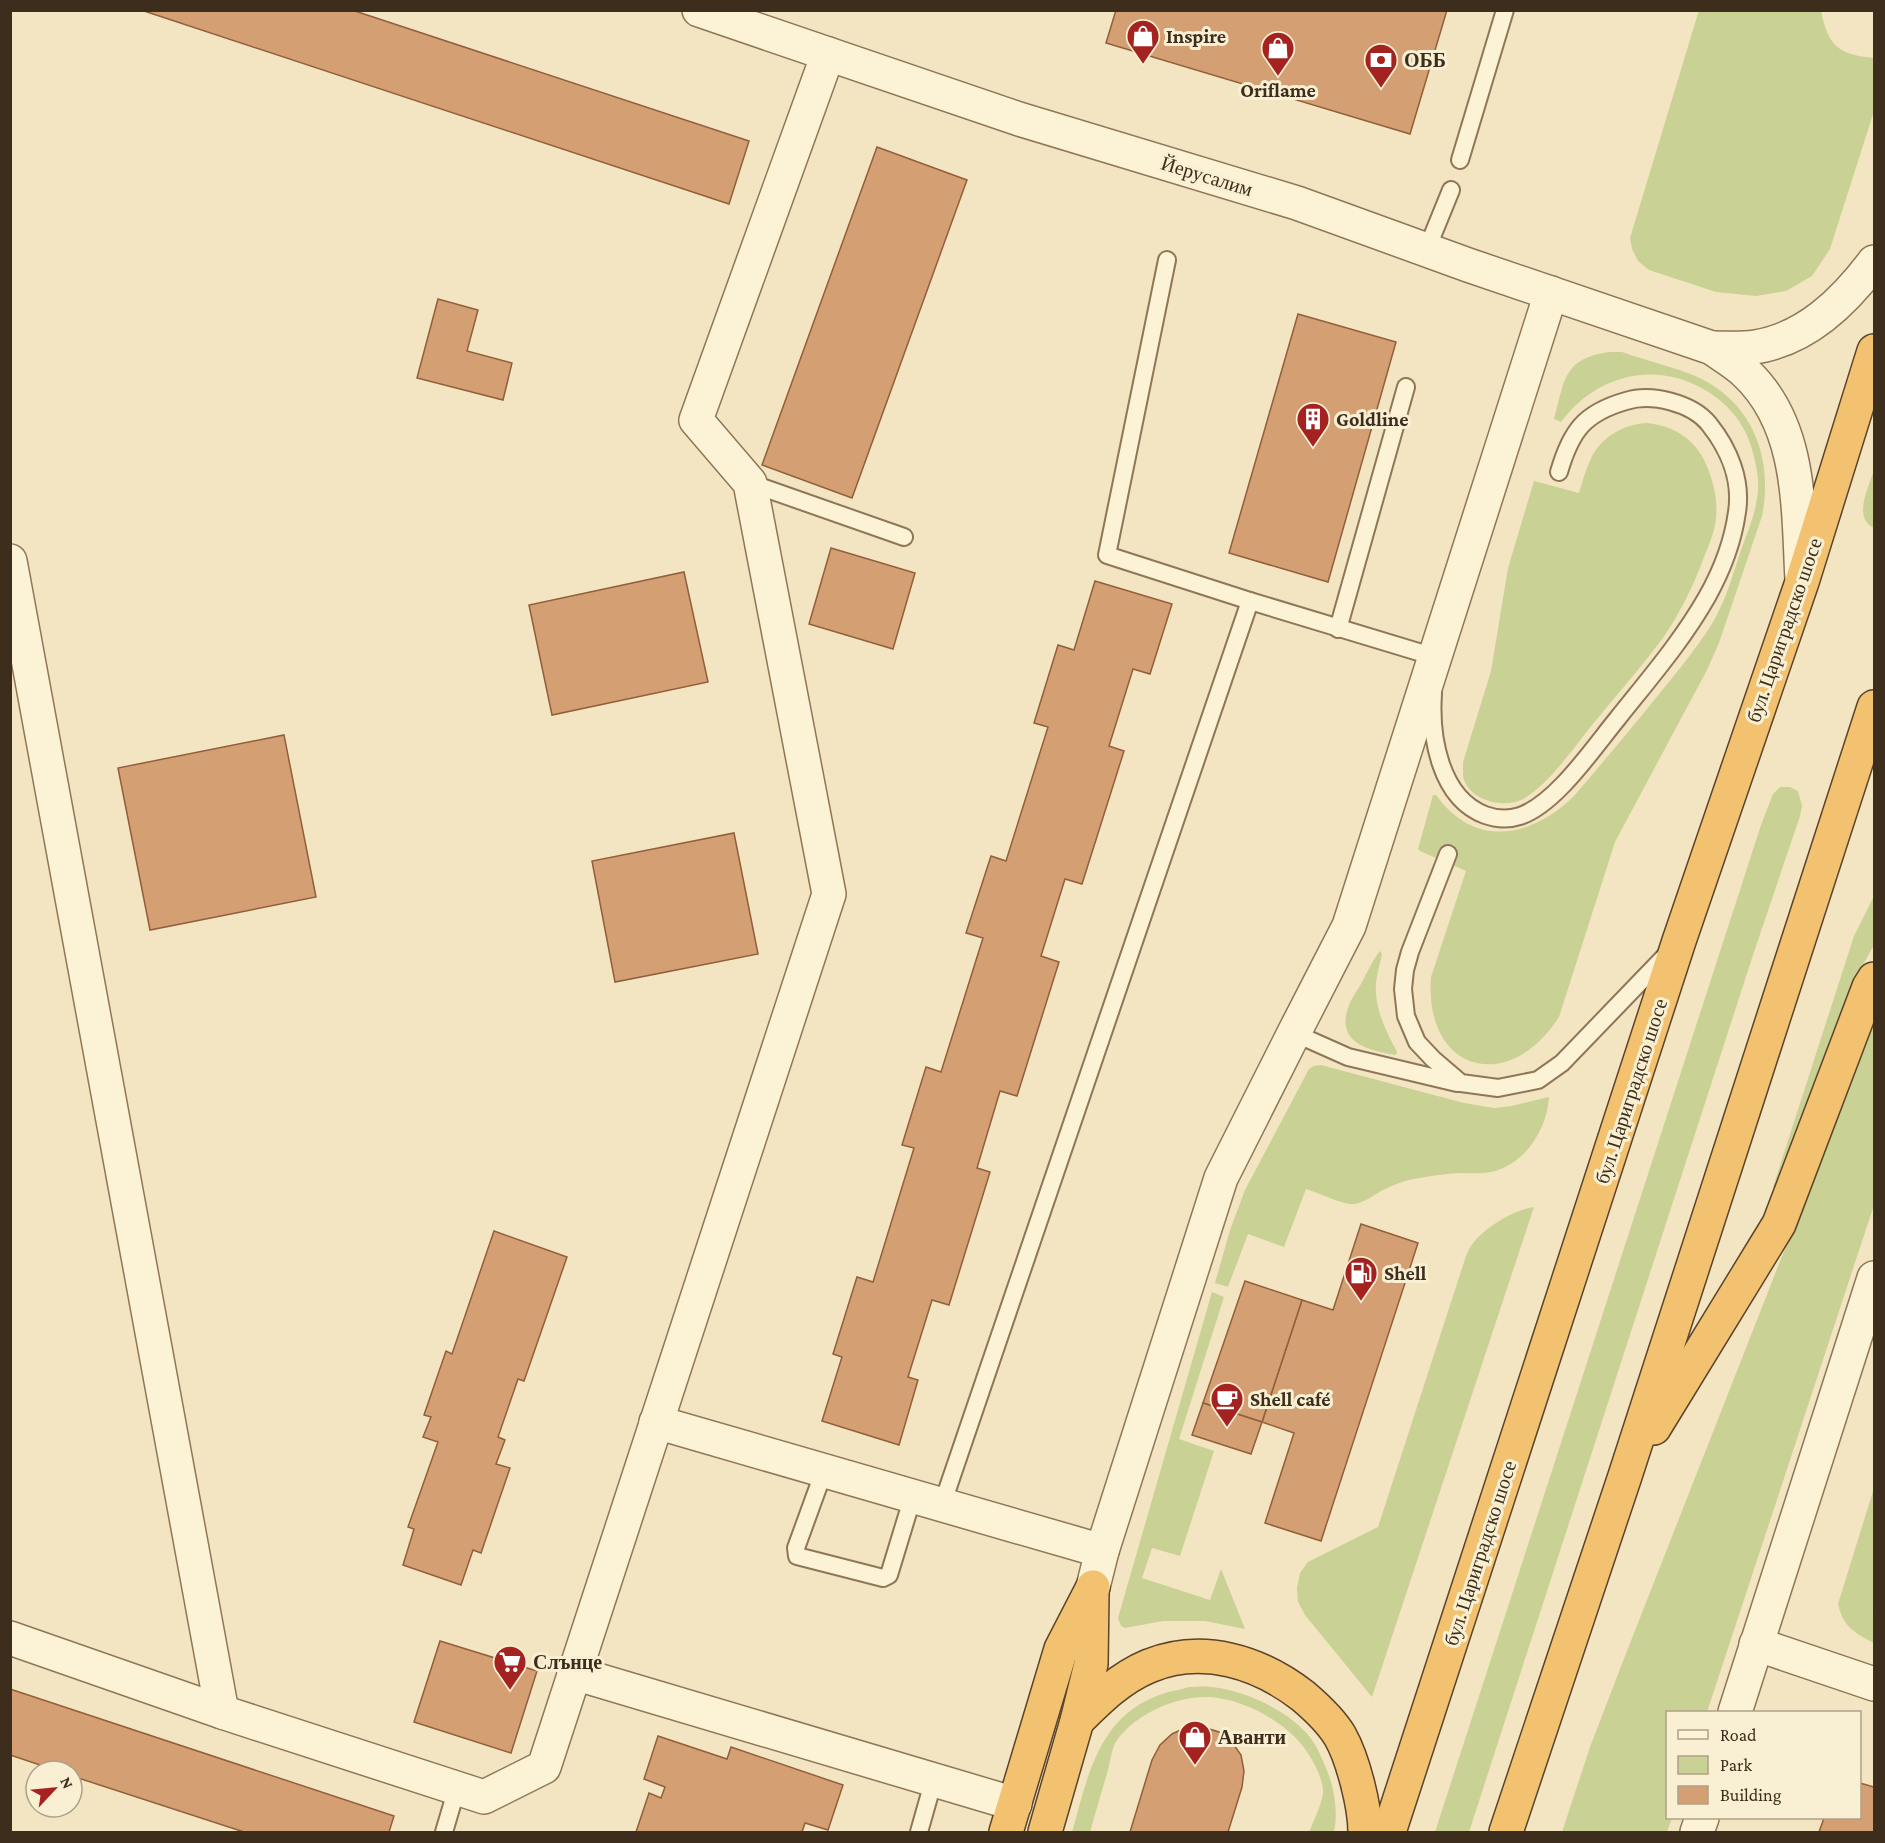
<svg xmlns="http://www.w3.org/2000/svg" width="1885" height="1843" font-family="'Crimson Pro',serif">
  <rect width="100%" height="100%" fill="#f3e5c2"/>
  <g fill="#c9d294">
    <path d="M 1699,10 L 1821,11 C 1828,46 1839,55 1874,58 L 1874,111 L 1830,249 L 1812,276 L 1786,291 L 1756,296 L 1716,292 L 1649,270 L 1638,261 L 1632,249 L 1630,238 Z"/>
    <path d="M 1610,352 L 1622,352 C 1645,360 1670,366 1693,375 C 1751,399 1774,456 1762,516 L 1719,643 L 1707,670 L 1615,842 L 1559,1017 C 1509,1095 1424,1073 1431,977 L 1466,871 L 1420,851 L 1418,849 L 1433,795 L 1436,795 C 1475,849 1531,838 1574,796 C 1599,767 1623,738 1647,709 C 1670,680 1694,653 1713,622 C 1726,600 1733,574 1741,550 C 1747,533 1755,516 1757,498 C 1760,483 1757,468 1753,453 C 1746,425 1730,405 1705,390 C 1655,360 1596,375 1561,422 L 1554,419 C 1565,380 1563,358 1610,352 Z"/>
    <path d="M 1647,423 C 1676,426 1698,441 1708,469 C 1714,484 1718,502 1716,518 C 1715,531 1709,545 1704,557 C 1694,585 1680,613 1663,638 C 1642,666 1619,692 1597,719 C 1577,743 1550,784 1523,799 C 1504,809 1468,801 1463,776 C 1463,772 1463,767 1463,762 L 1491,671 L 1508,568 L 1534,481 L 1579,493 C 1582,483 1585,471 1590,461 C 1599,438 1623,424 1647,423 Z"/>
    <path d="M 1874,469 L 1874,528 C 1852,517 1869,488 1874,469 Z"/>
    <path d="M 1780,787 L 1790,787 L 1798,791 L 1802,806 L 1800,816 L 1752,958 L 1469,1832 L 1435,1832 L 1761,825 L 1773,794 Z"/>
    <path d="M 1874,896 L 1874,945 L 1864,963 L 1775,1189 L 1773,1187 L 1854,936 Z"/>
    <path d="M 1380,951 L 1382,954 C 1380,964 1377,973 1376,983 C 1374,1008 1386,1031 1397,1052 L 1396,1055 C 1369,1051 1336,1043 1348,1008 C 1350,1000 1357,991 1361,984 C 1367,973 1372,961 1380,951 Z"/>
    <path d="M 1874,1022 L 1874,1205 L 1707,1712 L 1668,1712 L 1668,1818 L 1672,1818 L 1667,1832 L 1562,1832 L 1590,1747 L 1625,1656 Z"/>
    <path d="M 1321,1065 L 1464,1103 L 1494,1108 L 1511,1106 L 1549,1097 C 1547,1130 1525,1164 1491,1172 C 1481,1174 1469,1173 1459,1173 C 1444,1174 1429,1176 1414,1179 C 1403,1181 1393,1185 1383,1190 C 1373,1195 1363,1205 1350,1204 C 1337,1202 1319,1193 1306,1189 L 1284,1247 L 1248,1234 L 1228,1287 L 1215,1283 L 1230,1230 L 1245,1190 L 1309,1069 L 1314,1066 Z"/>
    <path d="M 1534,1207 L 1372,1697 L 1305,1615 L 1298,1602 L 1297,1588 L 1300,1573 L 1308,1562 L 1378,1527 L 1465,1259 C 1467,1253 1470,1246 1474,1242 C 1487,1226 1514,1210 1534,1207 Z"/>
    <path d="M 1212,1292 L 1224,1297 L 1179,1439 L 1214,1451 L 1180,1556 L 1152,1548 L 1142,1578 L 1210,1600 L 1221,1569 L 1245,1629 L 1205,1621 L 1163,1621 L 1125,1628 L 1121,1626 L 1118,1618 Z"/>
    <path d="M 1874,1488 L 1874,1598 C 1871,1612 1875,1629 1874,1643 C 1855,1633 1843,1627 1838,1604 Z"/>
    <path d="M 1189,1687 C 1196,1687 1204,1686 1212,1687 C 1246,1691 1287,1710 1309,1736 C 1318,1747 1323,1761 1328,1773 C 1335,1791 1338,1814 1334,1832 L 1309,1832 C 1314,1820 1321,1806 1323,1793 C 1324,1782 1315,1764 1309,1755 C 1291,1724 1245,1699 1209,1697 C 1176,1696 1137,1713 1117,1740 C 1112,1747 1111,1758 1109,1766 C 1103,1788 1096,1810 1090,1832 L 1072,1832 C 1088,1776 1098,1716 1162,1694 C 1170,1691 1180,1690 1189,1687 Z"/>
  </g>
  <g fill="#d59f74" stroke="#915f3a" stroke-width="1.5">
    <path d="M 141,10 L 352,10 L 749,141 L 729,204 Z"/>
    <path d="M 1116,10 L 1447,10 L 1410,134 L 1106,43 Z"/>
    <path d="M 877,147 L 967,180 L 852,498 L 762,465 Z"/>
    <path d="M 438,299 L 478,310 L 467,351 L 512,363 L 503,400 L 417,378 Z"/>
    <path d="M 1298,314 L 1396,342 L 1328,582 L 1229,553 Z"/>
    <path d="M 831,548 L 915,573 L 893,649 L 809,624 Z"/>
    <path d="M 684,572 L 708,682 L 552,715 L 529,605 Z"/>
    <path d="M 1095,581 L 1172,604 L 1150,674 L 1133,669 L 1109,746 L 1124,751 L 1082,884 L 1065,879 L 1041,956 L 1059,962 L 1017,1096 L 1000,1091 L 977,1168 L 990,1172 L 949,1305 L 932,1300 L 908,1377 L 918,1380 L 899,1445 L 822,1421 L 842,1357 L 833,1354 L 857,1277 L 873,1282 L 914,1148 L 902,1145 L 926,1067 L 941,1072 L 983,938 L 966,933 L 991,856 L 1006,861 L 1048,727 L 1034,723 L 1058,645 L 1074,650 Z"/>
    <path d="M 284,735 L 316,897 L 150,930 L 118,768 Z"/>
    <path d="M 734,833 L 758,954 L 615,982 L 592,861 Z"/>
    <path d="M 1361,1224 L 1418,1243 L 1321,1541 L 1265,1523 L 1294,1433 L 1262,1422 L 1302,1300 L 1333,1310 Z"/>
    <path d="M 494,1231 L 567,1257 L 524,1381 L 518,1379 L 498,1437 L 505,1440 L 496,1464 L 510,1468 L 481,1553 L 473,1550 L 461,1585 L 403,1565 L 414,1529 L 408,1527 L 438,1442 L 423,1437 L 431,1417 L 424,1415 L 446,1351 L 452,1354 Z"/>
    <path d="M 1245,1281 L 1302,1300 L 1262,1422 L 1203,1403 Z"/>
    <path d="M 1203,1403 L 1262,1422 L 1251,1454 L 1192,1435 Z"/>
    <path d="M 440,1641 L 537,1671 L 511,1753 L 414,1722 Z"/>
    <path d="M 10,1689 L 394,1816 L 389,1832 L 244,1832 L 72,1776 L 72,1771 L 58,1771 L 10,1755 Z"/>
    <path d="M 1187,1727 L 1203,1727 L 1219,1732 L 1232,1742 L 1241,1755 L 1244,1771 L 1242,1787 L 1228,1832 L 1130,1832 L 1152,1760 L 1160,1745 L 1172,1734 Z"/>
    <path d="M 658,1736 L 727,1759 L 731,1747 L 843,1785 L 828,1830 L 805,1823 L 802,1832 L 636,1832 L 649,1793 L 661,1798 L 665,1787 L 644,1779 Z"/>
    <path d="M 1860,1783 L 1874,1787 L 1874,1832 L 1819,1832 L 1824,1818 L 1860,1818 Z"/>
  </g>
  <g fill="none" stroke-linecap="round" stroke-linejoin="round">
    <g stroke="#8f7657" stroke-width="20">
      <g id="service">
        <path d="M 1460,160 L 1505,10"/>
        <path d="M 1427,249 L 1451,190"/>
        <path d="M 1167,260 L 1107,555 L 1250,601 L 1435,657 L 1434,662"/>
        <path d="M 750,483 L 904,537"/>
        <path d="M 1338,629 L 1406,387"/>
        <path d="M 1433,694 C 1430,737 1440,798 1485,815 C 1496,819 1508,820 1520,816 C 1556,804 1594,747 1618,718 C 1649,679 1682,641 1707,597 C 1721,572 1733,541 1737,512 C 1742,480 1729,449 1709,424 C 1692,403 1652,393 1626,401 C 1584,413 1571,431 1559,472"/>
        <path d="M 1448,854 L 1410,952 L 1405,970 L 1403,989 L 1406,1016 L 1417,1042 L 1433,1059 L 1461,1083 L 1498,1088 L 1538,1080 L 1562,1063 L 1668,953"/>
        <path d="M 1294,1033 L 1348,1057 L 1457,1083"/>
        <path d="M 824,1471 L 796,1548 L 797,1556 L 883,1578 L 889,1575 L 913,1496"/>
        <path d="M 942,1505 L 1250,601"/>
        <path d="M 444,1832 L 457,1788"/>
        <path d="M 919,1832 L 934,1779"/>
      </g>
    </g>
    <g stroke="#8f7657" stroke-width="36">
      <g id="minor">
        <path d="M 10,561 L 222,1712"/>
        <path d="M 656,1422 L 1102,1551"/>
        <path d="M 1093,1587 L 1102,1551 L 1221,1178 L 1294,1033 L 1349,926 L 1551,293"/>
        <path d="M 10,1638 L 222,1712 L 484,1797 L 544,1767 L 829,894 L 750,483 L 696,420 L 828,54"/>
        <path d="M 1756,1644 L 1874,1684"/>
        <path d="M 574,1673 L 1015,1804"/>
        <path d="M 1735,1712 L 1874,1278"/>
        <path d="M 1697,1832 L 1702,1818"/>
      </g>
    </g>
    <g stroke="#8f7657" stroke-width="36">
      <g id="tertiary">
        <path d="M 699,10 L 1019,119 L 1297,203 L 1468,265 L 1712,348 C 1723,356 1736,363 1746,373 C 1802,426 1798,508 1802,580"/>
        <path d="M 1712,348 C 1726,348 1741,349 1755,347 C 1806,339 1844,302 1874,262"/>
      </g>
    </g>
    <g stroke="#5c432b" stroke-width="36">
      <g id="trunk">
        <path d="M 1654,1428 L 1779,1224 L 1869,987 L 1874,979"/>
        <path d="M 1077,1721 C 1099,1699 1120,1678 1149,1666 C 1203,1644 1259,1662 1303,1696 C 1316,1707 1331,1721 1340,1736 C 1353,1759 1365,1806 1365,1832"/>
        <path d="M 1006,1832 L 1061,1649 L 1093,1587"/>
        <path d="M 1045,1832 L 1077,1721 L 1091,1664 L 1092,1594"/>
        <path d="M 1389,1832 L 1679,941 L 1802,582 L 1874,351"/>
        <path d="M 1506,1832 L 1625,1476 L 1874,707"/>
      </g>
    </g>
    <use href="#service" stroke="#fcf2d6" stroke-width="16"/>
    <use href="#minor" stroke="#fcf2d6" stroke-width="33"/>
    <use href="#tertiary" stroke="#fcf2d6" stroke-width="33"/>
    <use href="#trunk" stroke="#f2c270" stroke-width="33"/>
  </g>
  <defs>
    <g id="shop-pin" transform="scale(1.725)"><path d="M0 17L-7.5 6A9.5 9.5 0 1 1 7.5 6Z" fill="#a42320" stroke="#f9efd2"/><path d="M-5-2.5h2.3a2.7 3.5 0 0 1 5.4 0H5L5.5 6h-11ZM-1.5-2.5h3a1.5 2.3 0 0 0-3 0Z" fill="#fff"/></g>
    <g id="bank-pin" transform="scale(1.725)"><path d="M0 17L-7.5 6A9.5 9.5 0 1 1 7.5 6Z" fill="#a42320" stroke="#f9efd2"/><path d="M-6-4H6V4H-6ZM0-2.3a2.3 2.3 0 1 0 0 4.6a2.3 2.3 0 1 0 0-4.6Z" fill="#fff"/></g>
    <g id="building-pin" transform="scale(1.725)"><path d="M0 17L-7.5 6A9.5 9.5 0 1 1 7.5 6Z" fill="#a42320" stroke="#f9efd2"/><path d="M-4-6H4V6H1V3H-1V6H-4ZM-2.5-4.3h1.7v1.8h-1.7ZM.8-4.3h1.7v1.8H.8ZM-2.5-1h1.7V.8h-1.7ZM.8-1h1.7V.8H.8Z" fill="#fff"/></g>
    <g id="fuel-pin" transform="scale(1.725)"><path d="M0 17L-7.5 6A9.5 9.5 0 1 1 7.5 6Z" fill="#a42320" stroke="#f9efd2"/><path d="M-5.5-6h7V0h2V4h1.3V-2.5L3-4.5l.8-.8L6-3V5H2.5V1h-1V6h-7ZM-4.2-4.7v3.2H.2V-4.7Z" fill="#fff"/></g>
    <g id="cafe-pin" transform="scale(1.725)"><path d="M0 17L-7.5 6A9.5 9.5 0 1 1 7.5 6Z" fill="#a42320" stroke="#f9efd2"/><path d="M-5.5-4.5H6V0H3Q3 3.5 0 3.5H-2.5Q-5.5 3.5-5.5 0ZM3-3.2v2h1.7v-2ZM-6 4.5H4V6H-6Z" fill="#fff"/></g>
    <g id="supermarket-pin" transform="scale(1.725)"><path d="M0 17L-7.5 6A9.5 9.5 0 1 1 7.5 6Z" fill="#a42320" stroke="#f9efd2"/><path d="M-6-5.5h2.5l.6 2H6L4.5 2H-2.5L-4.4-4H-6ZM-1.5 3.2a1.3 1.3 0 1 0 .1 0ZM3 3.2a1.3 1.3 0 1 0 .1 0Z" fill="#fff"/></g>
  </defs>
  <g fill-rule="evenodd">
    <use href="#shop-pin" x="1143" y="36"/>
    <use href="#shop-pin" x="1278" y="48"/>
    <use href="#bank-pin" x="1381" y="60"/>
    <use href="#building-pin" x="1313" y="419"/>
    <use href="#fuel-pin" x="1361" y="1273"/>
    <use href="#cafe-pin" x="1227" y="1399"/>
    <use href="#supermarket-pin" x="510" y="1662"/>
    <use href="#shop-pin" x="1195" y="1737"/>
  </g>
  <g text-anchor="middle" stroke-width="6" stroke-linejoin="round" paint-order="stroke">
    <g font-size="20" font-weight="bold" fill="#3d2d1c" stroke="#f9efd2" text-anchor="start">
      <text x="1166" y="43">Inspire</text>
      <text x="1404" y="67">ОББ</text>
      <text x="1278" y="97" text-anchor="middle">Oriflame</text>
      <text x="1336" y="426">Goldline</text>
      <text x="1384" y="1280">Shell</text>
      <text x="1250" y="1406">Shell café</text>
      <text x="533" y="1669">Слънце</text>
      <text x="1218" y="1744">Аванти</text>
    </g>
    <g font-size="20" fill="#3d2d1c" stroke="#f9efd2">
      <text transform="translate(1207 176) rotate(17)" y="7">Йерусалим</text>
      <text transform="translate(1784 630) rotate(-71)" y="7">бул. Цариградско шосе</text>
      <text transform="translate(1631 1091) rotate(-72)" y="7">бул. Цариградско шосе</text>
      <text transform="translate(1480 1553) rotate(-72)" y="7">бул. Цариградско шосе</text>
    </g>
  </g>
  <rect width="1885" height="1843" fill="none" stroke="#3d2d1c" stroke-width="24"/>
  <rect x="1666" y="1711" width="195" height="108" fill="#f9efd2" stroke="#aea189" stroke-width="1.5"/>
  <rect x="1678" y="1730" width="30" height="9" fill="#fcf2d6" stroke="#aea189" stroke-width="1.5"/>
  <text x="1720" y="1741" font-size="18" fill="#3d2d1c">Road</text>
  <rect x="1678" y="1756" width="30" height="18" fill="#c9d294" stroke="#aea189" stroke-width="1.5"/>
  <text x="1720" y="1771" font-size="18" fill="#3d2d1c">Park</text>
  <rect x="1678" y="1786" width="30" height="18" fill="#d59f74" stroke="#aea189" stroke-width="1.5"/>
  <text x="1720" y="1801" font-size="18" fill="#3d2d1c">Building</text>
  <g transform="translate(54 1789) rotate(64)"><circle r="28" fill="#f9efd2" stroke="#aea189" stroke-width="1.5"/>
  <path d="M0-4.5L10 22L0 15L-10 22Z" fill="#a42320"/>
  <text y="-9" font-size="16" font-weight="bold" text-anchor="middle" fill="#3d2d1c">N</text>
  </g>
</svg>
